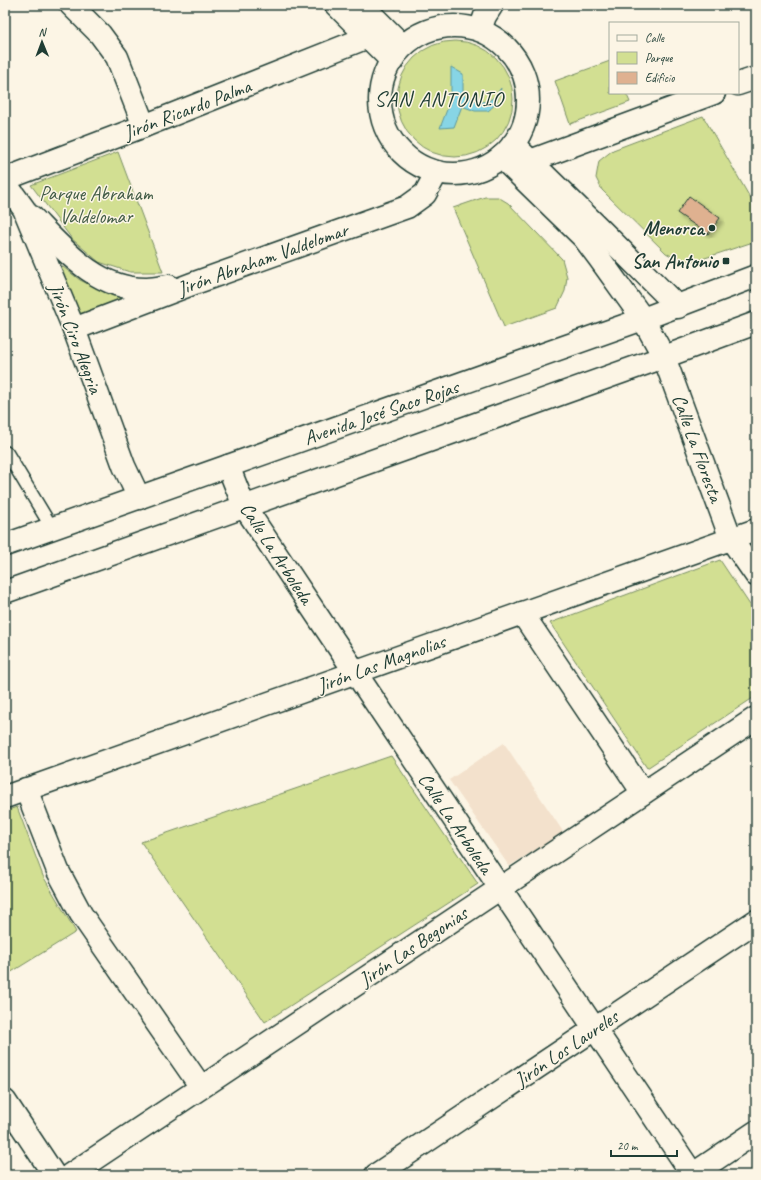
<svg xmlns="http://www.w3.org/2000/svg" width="761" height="1180" font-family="Caveat,sans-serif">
  <defs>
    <filter id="shadow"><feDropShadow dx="3.5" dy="3.5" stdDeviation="2" flood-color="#0004"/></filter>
  </defs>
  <rect width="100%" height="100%" fill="#fcf5e5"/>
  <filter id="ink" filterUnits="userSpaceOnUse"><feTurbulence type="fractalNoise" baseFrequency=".025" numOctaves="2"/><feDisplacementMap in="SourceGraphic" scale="8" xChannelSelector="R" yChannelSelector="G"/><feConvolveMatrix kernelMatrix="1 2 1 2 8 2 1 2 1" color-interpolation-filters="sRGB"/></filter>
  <g filter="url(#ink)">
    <path fill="#f3e1cc" d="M 504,743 L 564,833 L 509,866 L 449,780 Z"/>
    <g fill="#d2df92" stroke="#788e63">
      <circle cx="455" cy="99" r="58"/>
      <path d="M 610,61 L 610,93 L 626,93 L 630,102 L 570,124 L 555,81 Z"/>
      <path d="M 703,116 L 756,208 L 756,241 L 696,261 L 680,261 L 666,253 L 602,190 L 596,178 L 599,161 L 613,150 Z"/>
      <path d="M 118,152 L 163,272 L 130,272 L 99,262 L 72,239 L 31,185 Z"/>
      <path d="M 485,197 L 498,197 L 508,203 L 562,259 L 567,277 L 565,291 L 557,308 L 504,327 L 453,208 Z"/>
      <path d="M 54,260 L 80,280 L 113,296 L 133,299 L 79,314 Z"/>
      <path d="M 720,560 L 756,614 L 756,696 L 647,768 L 550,623 Z"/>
      <path d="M 391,756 L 478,884 L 265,1022 L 141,842 Z"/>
      <path d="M 17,807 L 43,876 L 76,932 L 5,976 L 5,811 Z"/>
    </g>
    <path fill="#87d5e5" stroke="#5d989e" d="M 451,67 L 463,74 L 463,94 C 470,98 482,105 490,100 C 495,97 498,92 501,88 C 498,99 497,104 488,111 L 475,111 L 462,106 L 454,127 L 440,128 L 451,99 Z"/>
    <path fill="#dfb190" stroke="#1f3d34" filter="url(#shadow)" d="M 689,196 L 720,218 L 708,234 L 677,213 Z"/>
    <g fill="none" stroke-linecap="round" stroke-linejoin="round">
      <g stroke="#1f3d34" stroke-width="15">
        <path id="lane" d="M 5,452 L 7,453 L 52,528"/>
      </g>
      <g stroke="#1f3d34" stroke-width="25">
        <g id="street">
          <path d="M 71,5 L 100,34 L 117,57 L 144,126"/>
          <path d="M 480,30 L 485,16 L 492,5"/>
          <path d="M 738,84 L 756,78"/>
          <path d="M 530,161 L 714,93"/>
          <path d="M 5,179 L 144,126 L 368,37"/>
          <path d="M 5,183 L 24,209 L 74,329 L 124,466 L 139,498"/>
          <path d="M 32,217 C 64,250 97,290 147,289 C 154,289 162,287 169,286"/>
          <path d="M 643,319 L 664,357 L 731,539 L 756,575"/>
          <path id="s1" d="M 74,329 L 192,284 L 407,207 L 425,194 L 437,172"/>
          <path d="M 228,466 L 244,506 L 355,672 L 693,1175"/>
          <path d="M 522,613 L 643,793"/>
          <path d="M 26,789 L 58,871 L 81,914 L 201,1087"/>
          <path d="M 5,797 L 756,530"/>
          <path d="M 5,1101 L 54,1175"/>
          <path d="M 70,1175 L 756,718"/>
          <path d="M 376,1175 L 756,921"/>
          <path d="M 692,1175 L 756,1132"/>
        </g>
      </g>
      <g stroke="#1f3d34" stroke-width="25">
        <g id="secondary">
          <path d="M 336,5 L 392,61"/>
          <path d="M 362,5 L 403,46"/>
          <circle cx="454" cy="100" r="74"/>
          <path d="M 513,144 L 600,229 L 678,307"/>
          <path d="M 501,157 L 584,238 L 599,258 L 643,319"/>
          <path d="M 5,545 L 643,319 L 756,276"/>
          <path d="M 5,592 L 664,357 L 756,323"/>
        </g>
      </g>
      <use href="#lane" stroke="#fcf5e5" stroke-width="12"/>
      <use href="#street" stroke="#fcf5e5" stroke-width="22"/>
      <use href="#secondary" stroke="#fcf5e5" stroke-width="22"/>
    </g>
  </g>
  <g fill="#1f3d34" stroke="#fcf5e5" stroke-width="1.5">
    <circle cx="712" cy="228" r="4"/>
    <rect x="722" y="257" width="8" height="8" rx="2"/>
  </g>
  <g text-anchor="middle" stroke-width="3" stroke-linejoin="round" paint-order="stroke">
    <g font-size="20" fill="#1f3d34" stroke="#fcf5e5">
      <text transform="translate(187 109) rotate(-21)" y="7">Jirón Ricardo Palma</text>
      <text dy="7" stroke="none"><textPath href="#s1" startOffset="201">Jirón Abraham Valdelomar</textPath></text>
      <text transform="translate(76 338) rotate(69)" y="7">Jirón Ciro Alegria</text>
      <text transform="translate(381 412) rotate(-19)" y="7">Avenida José Saco Rojas</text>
      <text transform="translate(698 448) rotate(70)" y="7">Calle La Floresta</text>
      <text transform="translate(277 553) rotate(57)" y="7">Calle La Arboleda</text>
      <text transform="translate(381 663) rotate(-20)" y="7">Jirón Las Magnolias</text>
      <text transform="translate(456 823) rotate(56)" y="7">Calle La Arboleda</text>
      <text transform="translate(413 946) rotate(-34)" y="7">Jirón Las Begonias</text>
      <text transform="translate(566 1048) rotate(-34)" y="7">Jirón Los Laureles</text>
    </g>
    <g font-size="20" fill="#435d47" stroke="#fcf5e5">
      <text x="96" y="200">Parque Abraham<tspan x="96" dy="23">Valdelomar</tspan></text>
    </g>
    <g font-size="20" font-weight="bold" fill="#1f3d34" stroke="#fcf5e5" text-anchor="end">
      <text x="704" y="235">Menorca</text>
      <text x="718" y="268">San Antonio</text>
    </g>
    <g font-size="22" letter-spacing="1" fill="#1f3d34" stroke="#fcf5e5">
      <text x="439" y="106">SAN ANTONIO</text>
    </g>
  </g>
  <rect width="761" height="1180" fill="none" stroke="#fcf5e5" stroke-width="20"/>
  <rect x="10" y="10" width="741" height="1160" fill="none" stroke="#1f3d34" stroke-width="1.5" filter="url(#ink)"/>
  <rect x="609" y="22" width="130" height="72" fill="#fcf5e5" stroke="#a4ab9e"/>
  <rect x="617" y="35" width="20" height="6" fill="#fcf5e5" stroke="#a4ab9e"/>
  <text x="645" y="42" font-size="12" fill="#1f3d34">Calle</text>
  <rect x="617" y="52" width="20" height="12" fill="#d2df92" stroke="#a4ab9e"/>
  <text x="645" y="62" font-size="12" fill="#1f3d34">Parque</text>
  <rect x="617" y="72" width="20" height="12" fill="#dfb190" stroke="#a4ab9e"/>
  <text x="645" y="82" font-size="12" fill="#1f3d34">Edificio</text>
  <g transform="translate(42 42) rotate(359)" stroke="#fcf5e5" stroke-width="3" paint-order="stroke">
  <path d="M0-3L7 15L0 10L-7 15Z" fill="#1f3d34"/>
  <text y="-6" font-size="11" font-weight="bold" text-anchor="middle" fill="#1f3d34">N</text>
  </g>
  <path d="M611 1150v6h66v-6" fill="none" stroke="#1f3d34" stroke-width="2"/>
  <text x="617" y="1150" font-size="12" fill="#1f3d34" stroke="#fcf5e5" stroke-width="3" paint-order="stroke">20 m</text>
</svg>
